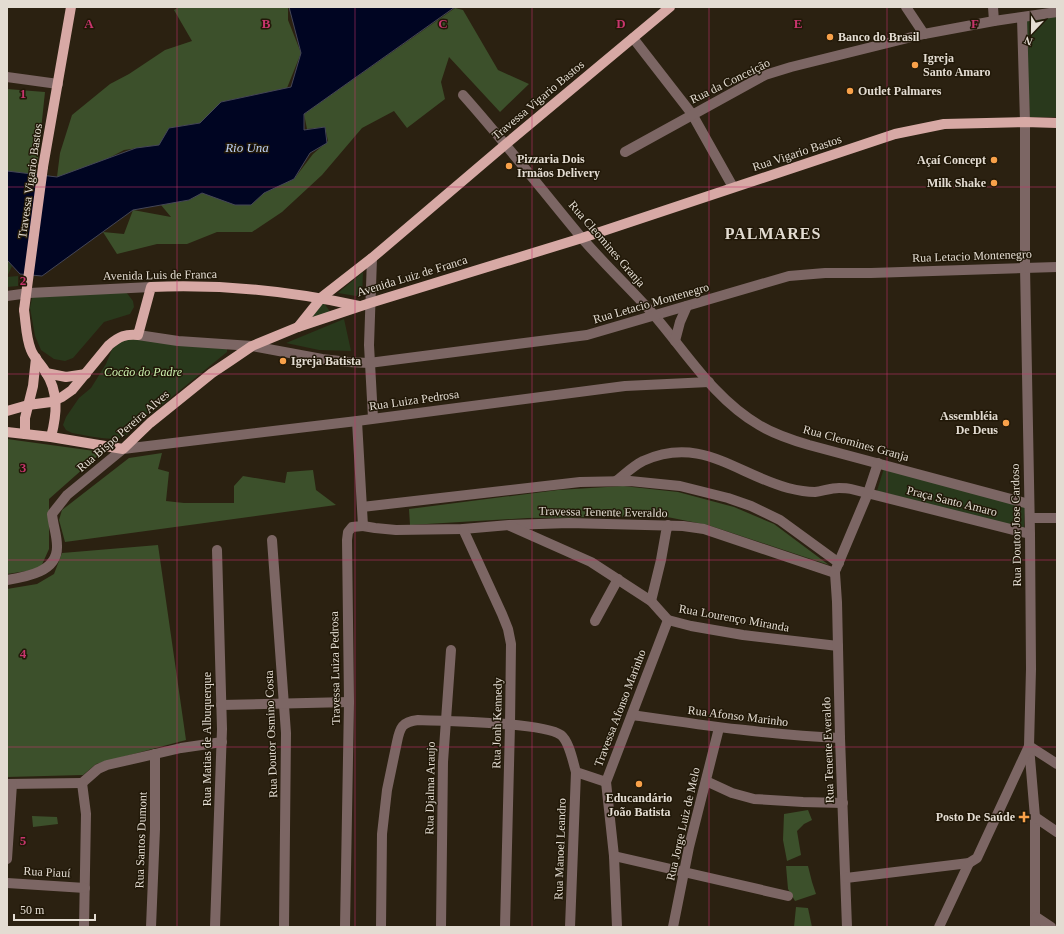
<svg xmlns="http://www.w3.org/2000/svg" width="1064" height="934" font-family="'Times New Roman',serif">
  <rect width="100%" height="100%" fill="#2b2111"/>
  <g fill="#29391c">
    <path d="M 1057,15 L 1057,117 L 1030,117 L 1024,20 Z"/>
    <path d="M 7,260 L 12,266 L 7,277 L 18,276 L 18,286 L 7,287 Z"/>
    <path d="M 363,272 L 362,297 L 338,293 Z"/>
    <path d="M 126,292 L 133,301 L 134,307 L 130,314 L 104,322 L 73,358 L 65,361 L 54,359 L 41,350 L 35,336 L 30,308 L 33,293 Z"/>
    <path d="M 324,303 L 331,313 L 299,324 L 312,309 Z"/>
    <path d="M 344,319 L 351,351 L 319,350 L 286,343 Z"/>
    <path d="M 120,338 L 227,348 L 227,352 L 130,431 C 128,434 126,436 123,437 C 112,442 85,435 72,433 L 66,430 L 63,425 L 66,417 L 79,398 L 91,388 L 106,364 L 113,347 Z"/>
    <path d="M 884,468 L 1025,507 L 1024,529 L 877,491 Z"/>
  </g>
  <g fill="#3c502b">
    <path d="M 179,7 L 288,7 L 288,20 L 301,53 L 287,88 L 221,102 L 200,123 L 169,128 L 160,145 L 124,150 L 90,168 L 57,177 L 60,153 L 72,115 L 110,84 L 129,74 L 165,50 L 192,41 L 174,10 Z"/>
    <path d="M 455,8 L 463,10 L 498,70 L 529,84 L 500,112 L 449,57 L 441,82 L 445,99 L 407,128 L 394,111 L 362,128 L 322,175 L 282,212 L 252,232 L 217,232 L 187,244 L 157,244 L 117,254 L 103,232 L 124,234 L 133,210 L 171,217 L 161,205 L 189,200 L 202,193 L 250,205 L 264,193 L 294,179 L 313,154 L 328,141 L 325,127 L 307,129 L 304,114 Z"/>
    <path d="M 7,89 L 45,92 L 36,177 L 7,174 Z"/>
    <path d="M 7,439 L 102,452 L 49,499 L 49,549 L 40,569 L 7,574 Z"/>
    <path d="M 162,453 L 158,469 L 169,472 L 166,501 L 184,503 L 234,503 L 234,486 L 243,476 L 285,483 L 287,472 L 313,470 L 316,490 L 336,505 L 65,542 L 59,520 L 62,510 L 129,458 Z"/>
    <path d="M 623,486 L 678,492 L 734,507 L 774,524 L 829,565 L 708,525 L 662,516 L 528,518 L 410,525 L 409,509 L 558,490 Z"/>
    <path d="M 158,545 L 186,740 L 96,764 L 83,775 L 7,777 L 7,589 L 37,584 L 54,574 L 62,553 Z"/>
    <path d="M 808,810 L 812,820 L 804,824 L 797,831 L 801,855 L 787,861 L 783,840 L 784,814 Z"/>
    <path d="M 32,816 L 57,817 L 58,824 L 33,827 Z"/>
    <path d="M 786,866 L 808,866 L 812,882 L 816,894 L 795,901 L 788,889 Z"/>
    <path d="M 796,907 L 808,908 L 812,927 L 794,927 Z"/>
  </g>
  <path fill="#000522" stroke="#444657" d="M 289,7 L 455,7 L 304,114 L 304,130 L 325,127 L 327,143 L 310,153 L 294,179 L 264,193 L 251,205 L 235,205 L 202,193 L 189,200 L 133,210 L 42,276 L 20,274 L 7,260 L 7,171 L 57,177 L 136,148 L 159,145 L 169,128 L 200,123 L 221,102 L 291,87 L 301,53 Z"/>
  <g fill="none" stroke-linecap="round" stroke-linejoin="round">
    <g stroke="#7c6664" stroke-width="10">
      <path d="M 906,7 L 924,34"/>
      <path d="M 993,7 L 994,21"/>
      <path d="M 1022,18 L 1025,122 L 1025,267 L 1030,534 L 1031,669 L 1029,746 L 1035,817 L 1035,927"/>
      <path d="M 633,38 L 692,114 L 733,187"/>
      <path d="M 7,77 L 58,84"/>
      <path d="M 463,95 C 504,141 542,190 581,237 C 604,264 630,288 653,314 C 686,352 714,399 759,425 C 774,434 792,440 809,445 L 1029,504"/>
      <path d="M 625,152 L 765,75 L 791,67 L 924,34 L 994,21 L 1057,12"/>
      <path d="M 372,258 L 369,345 L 373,418"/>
      <path d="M 7,296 L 29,293 L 151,287"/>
      <path d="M 138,335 L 178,341 L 252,346 L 322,359 L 348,362 L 369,363 L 587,335 L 789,276 L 825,273 L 871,273 L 1057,267"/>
      <path d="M 675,341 L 680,322 L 687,306"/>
      <path d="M 616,481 C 624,475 633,466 643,461 C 701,435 736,474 788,488 C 796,490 806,492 815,492 C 823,491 831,488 839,488 C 843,488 847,488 851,489 L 1030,534"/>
      <path d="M 362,507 L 580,482 L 630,481 L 680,486 L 728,498 L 751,506 L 780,520 L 839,563"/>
      <path d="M 1030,518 L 1057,518"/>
      <path d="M 363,526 L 375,528 L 396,530 L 463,529 L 509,525 L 569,523 L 683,526 L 704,529 L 835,573"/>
      <path d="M 510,526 L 591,562 L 651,601 L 668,620 L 691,626 L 743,635 L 838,646"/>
      <path d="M 463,529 L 502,614 L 508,629 L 511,644 L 510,725 L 505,927"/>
      <path d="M 272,540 L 286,733 L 284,927"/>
      <path d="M 836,569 L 868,493 L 878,463"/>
      <path d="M 835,573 L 837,602 L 840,738 L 847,927"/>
      <path d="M 7,580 C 26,577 58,572 57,546 C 57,535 53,525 52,514 L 67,495 L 123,449 L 357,421 L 625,386 L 709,382"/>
      <path d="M 651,601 L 661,560 L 666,532 L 668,525"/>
      <path d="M 595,621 L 618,579"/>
      <path d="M 221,705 L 349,702"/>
      <path d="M 632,715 C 702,725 770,735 840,738"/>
      <path d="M 706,781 L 732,793 L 754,799 L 803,802 L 843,803"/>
      <path d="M 82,783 L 98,769 L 107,765 L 181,748 L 222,742"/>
      <path d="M 82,783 L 86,814 L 84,927"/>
      <path d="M 7,784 L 82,783"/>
      <path d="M 1035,817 L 1057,832"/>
      <path d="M 614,856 L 788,896"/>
      <path d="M 7,859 L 12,784"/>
      <path d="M 846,878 L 969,863 L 977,858 L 1029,746 L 1057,764"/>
      <path d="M 7,883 L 85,888"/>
      <path d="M 1036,917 L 1051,927"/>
      <path d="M 151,927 L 155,829 L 155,754"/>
      <path d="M 215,927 L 222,729 L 217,550"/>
      <path d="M 345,927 L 349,702 L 347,540 L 348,532 L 352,527 L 363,526 L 357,421"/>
      <path d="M 381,927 L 382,834 L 387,790 L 397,742 C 400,727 402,722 418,720 C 445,721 543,722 561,735 C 569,741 573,762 576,772 L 606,782"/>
      <path d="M 441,927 L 443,762 L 451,650"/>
      <path d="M 570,927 L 576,772"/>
      <path d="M 617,927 L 614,856 L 606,782 L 668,620"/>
      <path d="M 673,927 L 689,847 L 719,728"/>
      <path d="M 939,927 L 969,863"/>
    </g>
    <g stroke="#d7a9a5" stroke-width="10">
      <path d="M 43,167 L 71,7"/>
      <path d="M 24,310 C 26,324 26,338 31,350 C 34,358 41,364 45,371 C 59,392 57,414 51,437"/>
      <path d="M 298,327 L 322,297 L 372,258 L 506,144 L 670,7"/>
      <path d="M 46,373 L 66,377 L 86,374"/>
      <path d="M 7,411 L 28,405 L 51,402 L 62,397 L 72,390 L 109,345 C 120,336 125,334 138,335 L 151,287 C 221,284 291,291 359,306"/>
      <path d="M 7,432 L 51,437 L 123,449 L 150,423 L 212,373 L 230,361 L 252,346 L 298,327 L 370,303 L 582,238 L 895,134 L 944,124 L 1025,122 L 1057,123"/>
      <path d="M 25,434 L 25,418 L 33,386 L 36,358"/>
    </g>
    <path stroke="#d7a9a5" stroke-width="10" d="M 24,310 L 43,167"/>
  </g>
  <path fill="none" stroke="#c7356d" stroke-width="1" stroke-opacity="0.55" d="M 177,7 L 177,927M 355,7 L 355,927M 532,7 L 532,927M 709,7 L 709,927M 887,7 L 887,927M 7,187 L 1057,187M 7,374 L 1057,374M 7,560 L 1057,560M 7,747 L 1057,747"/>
  <g fill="#f8a14a" stroke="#211808" stroke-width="1.5">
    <circle cx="830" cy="37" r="4"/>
    <circle cx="915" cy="65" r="4"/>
    <circle cx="850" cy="91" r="4"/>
    <circle cx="994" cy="160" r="4"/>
    <circle cx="509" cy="166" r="4"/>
    <circle cx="994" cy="183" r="4"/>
    <circle cx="283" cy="361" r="4"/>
    <circle cx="1006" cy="423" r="4"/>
    <circle cx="639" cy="784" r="4"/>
    <path d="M1022 811h4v4h4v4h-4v4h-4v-4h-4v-4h4z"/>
  </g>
  <g text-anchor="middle" stroke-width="3" stroke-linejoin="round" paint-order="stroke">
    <g font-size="12" font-weight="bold" fill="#e3dcd2" stroke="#211808" text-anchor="start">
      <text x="838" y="41">Banco do Brasil</text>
      <text x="923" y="62">Igreja<tspan x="923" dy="14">Santo Amaro</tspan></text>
      <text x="858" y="95">Outlet Palmares</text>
      <text x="517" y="163">Pizzaria Dois<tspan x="517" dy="14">Irmãos Delivery</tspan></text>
      <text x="986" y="164" text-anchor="end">Açaí Concept</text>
      <text x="986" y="187" text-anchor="end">Milk Shake</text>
      <text x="291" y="365">Igreja Batista</text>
      <text x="998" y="420" text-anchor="end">Assembléia<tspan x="998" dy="14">De Deus</tspan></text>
      <text x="639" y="802" text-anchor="middle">Educandário<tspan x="639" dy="14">João Batista</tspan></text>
      <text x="1015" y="821" text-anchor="end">Posto De Saúde</text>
    </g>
    <g font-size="12" fill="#e3dcd2" stroke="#211808">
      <text transform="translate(730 81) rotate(-26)" y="4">Rua da Conceição</text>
      <text transform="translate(538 100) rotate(-40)" y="4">Travessa Vigario Bastos</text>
      <text transform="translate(797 153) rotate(-18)" y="4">Rua Vigario Bastos</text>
      <text transform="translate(30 181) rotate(-82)" y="4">Travessa Vigario Bastos</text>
      <text transform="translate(607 244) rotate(49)" y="4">Rua Cleomines Granja</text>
      <text transform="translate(972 256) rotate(-2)" y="4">Rua Letacio Montenegro</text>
      <text transform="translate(160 275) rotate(-1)" y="4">Avenida Luis de Franca</text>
      <text transform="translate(412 276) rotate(-17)" y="4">Avenida Luiz de Franca</text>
      <text transform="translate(651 303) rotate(-16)" y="4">Rua Letacio Montenegro</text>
      <text transform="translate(414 400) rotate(-8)" y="4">Rua Luiza Pedrosa</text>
      <text transform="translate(123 431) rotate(-41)" y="4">Rua Bispo Pereira Alves</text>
      <text transform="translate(856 443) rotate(15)" y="4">Rua Cleomines Granja</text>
      <text transform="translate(952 501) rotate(14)" y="4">Praça Santo Amaro</text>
      <text transform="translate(603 512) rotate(1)" y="4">Travessa Tenente Everaldo</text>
      <text transform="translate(1016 525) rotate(-91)" y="4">Rua Doutor Jose Cardoso</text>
      <text transform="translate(734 618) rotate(10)" y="4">Rua Lourenço Miranda</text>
      <text transform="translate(335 668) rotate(-91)" y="4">Travessa Luiza Pedrosa</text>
      <text transform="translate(620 708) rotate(-69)" y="4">Travessa Afonso Marinho</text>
      <text transform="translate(738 716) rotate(7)" y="4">Rua Afonso Marinho</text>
      <text transform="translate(497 723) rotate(-89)" y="4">Rua Jonh Kennedy</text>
      <text transform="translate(271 734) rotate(-92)" y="4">Rua Doutor Osmino Costa</text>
      <text transform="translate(207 739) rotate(-90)" y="4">Rua Matias de Albuquerque</text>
      <text transform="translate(828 750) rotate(-92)" y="4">Rua Tenente Everaldo</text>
      <text transform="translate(430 788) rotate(-89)" y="4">Rua Djalma Araujo</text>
      <text transform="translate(683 824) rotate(-77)" y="4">Rua Jorge Luiz de Melo</text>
      <text transform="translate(141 840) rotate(-88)" y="4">Rua Santos Dumont</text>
      <text transform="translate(560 849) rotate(-88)" y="4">Rua Manoel Leandro</text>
      <text transform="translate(47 872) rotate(3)" y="4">Rua Piauí</text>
    </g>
    <g font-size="12" font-style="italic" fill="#cbf0ae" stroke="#211808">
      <text x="143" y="376">Cocão do Padre</text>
    </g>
    <g font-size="13" font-style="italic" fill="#bcd0f6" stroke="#211808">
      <text x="247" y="152">Rio Una</text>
    </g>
    <g font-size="16" font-weight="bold" letter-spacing="1" fill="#e3dcd2" stroke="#211808">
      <text x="773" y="239">PALMARES</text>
    </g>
  </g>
  <g font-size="13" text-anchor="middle" font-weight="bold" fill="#c7356d" stroke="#211808" stroke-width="3" stroke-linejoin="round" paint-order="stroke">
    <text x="89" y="28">A</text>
    <text x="266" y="28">B</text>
    <text x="443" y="28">C</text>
    <text x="621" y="28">D</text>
    <text x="798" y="28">E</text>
    <text x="975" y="28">F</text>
    <text x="23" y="98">1</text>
    <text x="23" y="285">2</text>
    <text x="23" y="472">3</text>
    <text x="23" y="658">4</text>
    <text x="23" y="845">5</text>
  </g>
  <rect width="1064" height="934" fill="none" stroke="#e3dcd2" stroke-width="16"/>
  <g transform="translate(1032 32) rotate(202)" stroke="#211808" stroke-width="3" paint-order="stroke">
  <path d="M0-3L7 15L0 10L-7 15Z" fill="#e3dcd2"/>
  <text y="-6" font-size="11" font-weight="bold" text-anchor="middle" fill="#e3dcd2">N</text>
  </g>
  <path d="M14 914v6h81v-6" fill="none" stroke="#e3dcd2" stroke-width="2"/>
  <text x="20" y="914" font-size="12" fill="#e3dcd2" stroke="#211808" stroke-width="3" paint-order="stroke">50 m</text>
</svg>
